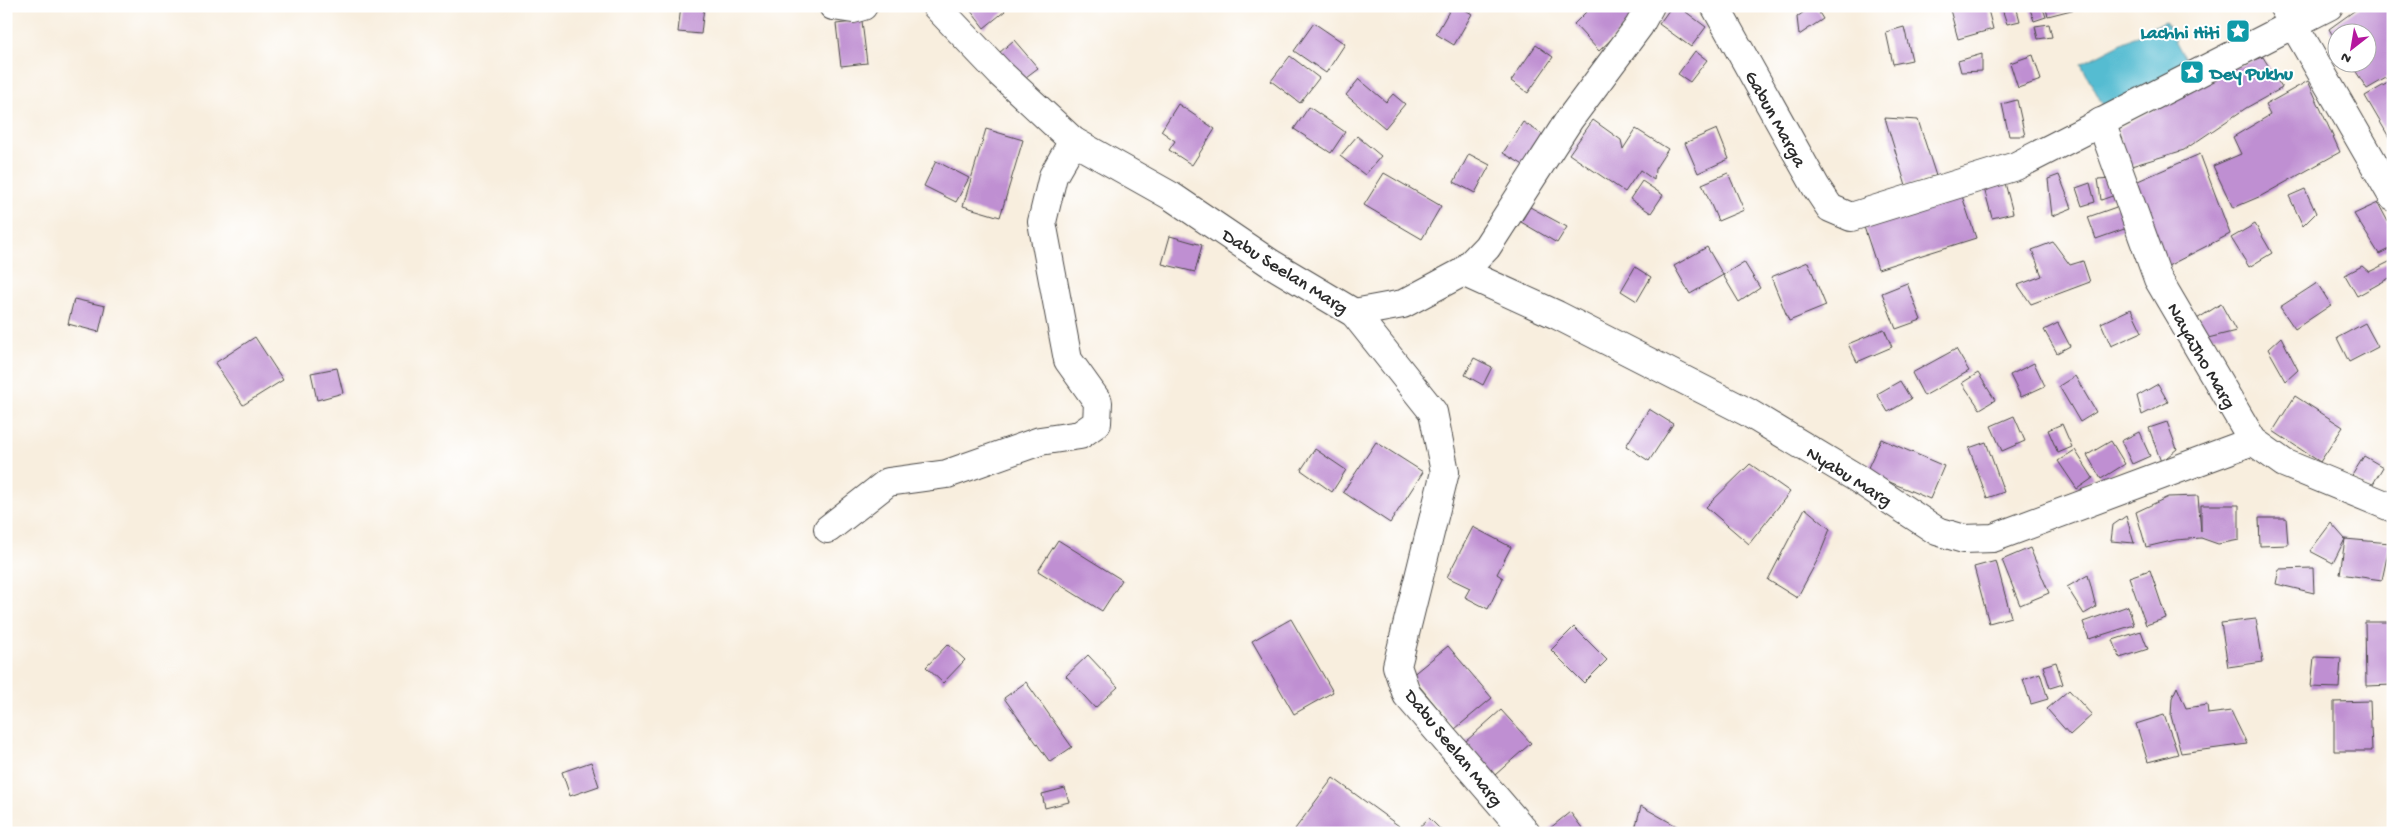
<svg xmlns="http://www.w3.org/2000/svg" width="2399" height="839" font-family="'Gochi Hand',sans-serif">
  <rect width="100%" height="100%" fill="#fff"/>
  <filter id="ink" filterUnits="userSpaceOnUse"><feTurbulence type="fractalNoise" baseFrequency=".02" numOctaves="2"/><feDisplacementMap in="SourceGraphic" scale="10" xChannelSelector="R" yChannelSelector="G"/><feConvolveMatrix kernelMatrix="1 2 1 2 8 2 1 2 1" color-interpolation-filters="sRGB"/></filter>
  <filter id="wash" filterUnits="userSpaceOnUse"><feTurbulence type="fractalNoise" baseFrequency=".0096" numOctaves="4" result="noise"/><feDisplacementMap in="SourceGraphic" scale="20" xChannelSelector="R" yChannelSelector="G"/><feGaussianBlur stdDeviation="1.12" result="paint"/><feColorMatrix in="noise" values="0 0 0 0 0 0 0 0 0 0 0 0 0 0 0 0 0 1.4 0 .05"/><feComposite in="paint" operator="in"/></filter>
  <g filter="url(#wash)">
    <rect width="100%" height="100%" fill="#f8eede"/>
    <path fill="#54bcd1" stroke="#40747e" d="M 2165,21 L 2192,72 L 2108,115 L 2081,64 Z"/>
    <g id="blocks">
      <g fill="#bf8fd2">
        <path d="M 681,6 L 704,7 L 701,34 L 678,32 Z"/>
        <path d="M 967,6 L 1001,6 L 1005,11 L 984,28 Z"/>
        <path d="M 1452,6 L 1459,6 L 1472,14 L 1454,45 L 1436,34 Z"/>
        <path d="M 1592,6 L 1623,6 L 1634,18 L 1599,51 L 1574,24 Z"/>
        <path d="M 1672,6 L 1678,6 L 1706,27 L 1691,47 L 1659,24 Z"/>
        <path d="M 1812,6 L 1815,6 L 1823,19 L 1799,35 L 1797,17 Z"/>
        <path d="M 1949,6 L 1987,6 L 1993,29 L 1958,39 Z"/>
        <path d="M 2001,6 L 2016,6 L 2020,21 L 2007,24 Z"/>
        <path d="M 2029,6 L 2042,6 L 2046,17 L 2034,21 Z"/>
        <path d="M 2045,6 L 2083,6 L 2083,7 L 2048,16 Z"/>
        <path d="M 2361,6 L 2393,6 L 2393,74 L 2367,89 L 2350,62 L 2366,62 L 2366,32 L 2336,32 L 2336,41 L 2329,29 Z"/>
        <path d="M 862,21 L 867,63 L 841,66 L 836,24 Z"/>
        <path d="M 1314,23 L 1345,44 L 1326,73 L 1294,51 Z"/>
        <path d="M 2049,24 L 2052,37 L 2038,39 L 2035,26 Z"/>
        <path d="M 1904,27 L 1912,60 L 1893,64 L 1886,32 Z"/>
        <path d="M 1014,40 L 1038,68 L 1022,80 L 999,53 Z"/>
        <path d="M 1536,45 L 1553,57 L 1528,93 L 1511,81 Z"/>
        <path d="M 1695,51 L 1707,60 L 1690,82 L 1678,74 Z"/>
        <path d="M 1982,54 L 1982,71 L 1961,72 L 1958,61 Z"/>
        <path d="M 2033,55 L 2041,80 L 2018,88 L 2010,63 Z"/>
        <path d="M 1290,56 L 1319,78 L 1300,103 L 1271,81 Z"/>
        <path d="M 2263,57 L 2282,88 L 2246,108 L 2184,150 L 2128,167 L 2118,129 L 2228,70 Z"/>
        <path d="M 1359,79 L 1386,102 L 1393,94 L 1405,104 L 1385,128 L 1346,95 Z"/>
        <path d="M 2393,80 L 2393,144 L 2365,96 Z"/>
        <path d="M 2308,81 L 2340,152 L 2261,196 L 2233,208 L 2213,166 L 2241,154 L 2233,137 L 2270,115 L 2265,105 Z"/>
        <path d="M 2017,100 L 2025,136 L 2009,136 L 2002,104 Z"/>
        <path d="M 1178,104 L 1215,129 L 1192,165 L 1169,150 L 1175,141 L 1161,131 Z"/>
        <path d="M 1309,107 L 1345,132 L 1331,153 L 1294,129 Z"/>
        <path d="M 1885,118 L 1918,120 L 1936,176 L 1906,186 Z"/>
        <path d="M 1593,120 L 1621,140 L 1623,149 L 1636,129 L 1668,149 L 1655,169 L 1654,180 L 1640,170 L 1625,192 L 1569,154 Z"/>
        <path d="M 1523,122 L 1545,136 L 1527,167 L 1503,153 Z"/>
        <path d="M 986,129 L 1023,140 L 1000,217 L 963,206 Z"/>
        <path d="M 1717,129 L 1729,159 L 1698,173 L 1685,143 Z"/>
        <path d="M 1357,136 L 1381,156 L 1365,175 L 1340,156 Z"/>
        <path d="M 1469,154 L 1490,165 L 1475,193 L 1454,182 Z"/>
        <path d="M 2200,154 L 2230,234 L 2168,266 L 2131,184 Z"/>
        <path d="M 936,161 L 969,178 L 956,202 L 924,186 Z"/>
        <path d="M 1384,173 L 1441,206 L 1422,239 L 1364,205 Z"/>
        <path d="M 1728,173 L 1744,210 L 1718,221 L 1702,184 Z"/>
        <path d="M 2059,175 L 2072,208 L 2052,216 L 2048,179 Z"/>
        <path d="M 2112,178 L 2118,194 L 2101,200 L 2098,179 Z"/>
        <path d="M 1642,181 L 1663,195 L 1651,213 L 1630,199 Z"/>
        <path d="M 2005,183 L 2013,213 L 1992,218 L 1984,188 Z"/>
        <path d="M 2090,183 L 2095,202 L 2082,206 L 2076,188 Z"/>
        <path d="M 2305,189 L 2316,213 L 2303,226 L 2289,196 Z"/>
        <path d="M 1962,196 L 1976,238 L 1878,269 L 1864,227 Z"/>
        <path d="M 2378,203 L 2393,231 L 2393,247 L 2379,254 L 2354,214 Z"/>
        <path d="M 2122,205 L 2130,227 L 2096,239 L 2088,217 Z"/>
        <path d="M 1530,207 L 1567,227 L 1557,243 L 1521,222 Z"/>
        <path d="M 2255,224 L 2272,253 L 2249,267 L 2231,238 Z"/>
        <path d="M 1170,236 L 1202,245 L 1195,272 L 1162,264 Z"/>
        <path d="M 2053,242 L 2070,265 L 2083,261 L 2090,282 L 2031,304 L 2018,285 L 2042,276 L 2032,250 Z"/>
        <path d="M 1707,247 L 1723,275 L 1744,262 L 1760,288 L 1739,302 L 1723,275 L 1690,294 L 1674,266 Z"/>
        <path d="M 2393,260 L 2393,276 L 2357,296 L 2345,275 L 2362,266 L 2369,272 Z"/>
        <path d="M 1808,262 L 1826,306 L 1789,321 L 1771,277 Z"/>
        <path d="M 1635,267 L 1651,277 L 1637,301 L 1621,291 Z"/>
        <path d="M 1907,283 L 1921,320 L 1896,329 L 1882,293 Z"/>
        <path d="M 2317,283 L 2331,305 L 2295,329 L 2280,307 Z"/>
        <path d="M 74,299 L 105,306 L 99,332 L 68,324 Z"/>
        <path d="M 2221,304 L 2236,331 L 2208,338 L 2192,322 Z"/>
        <path d="M 2131,309 L 2142,332 L 2111,346 L 2101,323 Z"/>
        <path d="M 2058,323 L 2070,346 L 2057,353 L 2044,330 Z"/>
        <path d="M 2365,323 L 2378,347 L 2349,362 L 2337,338 Z"/>
        <path d="M 1884,329 L 1892,347 L 1857,362 L 1848,344 Z"/>
        <path d="M 255,337 L 283,380 L 243,405 L 215,363 Z"/>
        <path d="M 2281,337 L 2298,370 L 2286,381 L 2268,349 Z"/>
        <path d="M 1956,349 L 1969,371 L 1924,396 L 1912,373 Z"/>
        <path d="M 1474,358 L 1492,367 L 1483,385 L 1465,375 Z"/>
        <path d="M 2034,363 L 2045,386 L 2021,397 L 2010,375 Z"/>
        <path d="M 337,368 L 343,393 L 317,400 L 311,373 Z"/>
        <path d="M 1978,373 L 1995,400 L 1980,409 L 1962,383 Z"/>
        <path d="M 2075,376 L 2096,412 L 2080,422 L 2059,386 Z"/>
        <path d="M 1900,381 L 1911,399 L 1888,412 L 1877,394 Z"/>
        <path d="M 2158,384 L 2168,402 L 2142,415 L 2137,396 Z"/>
        <path d="M 2295,396 L 2343,427 L 2320,462 L 2273,431 Z"/>
        <path d="M 1649,409 L 1673,424 L 1649,461 L 1626,446 Z"/>
        <path d="M 2014,416 L 2025,441 L 2002,451 L 1991,426 Z"/>
        <path d="M 2167,422 L 2177,449 L 2161,462 L 2149,428 Z"/>
        <path d="M 2062,424 L 2072,447 L 2058,453 L 2048,430 Z"/>
        <path d="M 2139,432 L 2150,456 L 2132,464 L 2121,441 Z"/>
        <path d="M 1881,439 L 1944,466 L 1930,499 L 1866,472 Z"/>
        <path d="M 2111,441 L 2125,464 L 2101,479 L 2087,455 Z"/>
        <path d="M 1376,442 L 1423,472 L 1390,523 L 1343,492 Z"/>
        <path d="M 1986,442 L 2004,492 L 1987,498 L 1969,448 Z"/>
        <path d="M 1315,449 L 1346,470 L 1332,492 L 1301,470 Z"/>
        <path d="M 2075,450 L 2093,478 L 2077,489 L 2058,461 Z"/>
        <path d="M 2364,456 L 2383,467 L 2370,489 L 2351,477 Z"/>
        <path d="M 1750,464 L 1790,492 L 1749,544 L 1706,507 Z"/>
        <path d="M 2198,496 L 2201,532 L 2201,505 L 2239,505 L 2239,540 L 2218,544 L 2201,538 L 2176,540 L 2146,547 L 2136,512 L 2168,497 Z"/>
        <path d="M 1805,508 L 1830,529 L 1818,559 L 1797,598 L 1768,580 Z"/>
        <path d="M 2126,516 L 2134,543 L 2111,541 L 2113,525 Z"/>
        <path d="M 2259,518 L 2286,518 L 2288,545 L 2260,546 Z"/>
        <path d="M 2331,523 L 2345,539 L 2333,563 L 2310,551 Z"/>
        <path d="M 1473,527 L 1511,547 L 1497,574 L 1503,578 L 1488,609 L 1465,597 L 1470,588 L 1447,577 Z"/>
        <path d="M 2345,539 L 2390,543 L 2382,580 L 2340,574 Z"/>
        <path d="M 1058,540 L 1122,580 L 1102,611 L 1038,571 Z"/>
        <path d="M 2030,548 L 2049,593 L 2020,605 L 2002,560 Z"/>
        <path d="M 1996,561 L 2011,617 L 1989,623 L 1974,567 Z"/>
        <path d="M 2313,568 L 2314,593 L 2276,584 L 2279,569 Z"/>
        <path d="M 2150,570 L 2166,618 L 2146,625 L 2129,577 Z"/>
        <path d="M 2088,575 L 2096,607 L 2084,614 L 2067,587 Z"/>
        <path d="M 2128,606 L 2134,625 L 2089,639 L 2083,622 Z"/>
        <path d="M 1291,619 L 1333,692 L 1294,714 L 1252,641 Z"/>
        <path d="M 2256,619 L 2263,662 L 2228,667 L 2221,623 Z"/>
        <path d="M 2365,622 L 2393,622 L 2393,685 L 2366,686 Z"/>
        <path d="M 1574,627 L 1607,660 L 1584,683 L 1551,650 Z"/>
        <path d="M 2141,631 L 2148,649 L 2120,658 L 2113,640 Z"/>
        <path d="M 948,644 L 965,660 L 943,683 L 926,667 Z"/>
        <path d="M 1448,646 L 1492,698 L 1455,729 L 1411,676 Z"/>
        <path d="M 1088,655 L 1118,687 L 1095,708 L 1066,676 Z"/>
        <path d="M 2314,657 L 2341,658 L 2339,688 L 2311,687 Z"/>
        <path d="M 2056,662 L 2063,684 L 2050,688 L 2043,666 Z"/>
        <path d="M 2040,673 L 2048,699 L 2031,704 L 2023,679 Z"/>
        <path d="M 1026,682 L 1072,747 L 1050,762 L 1004,698 Z"/>
        <path d="M 2177,687 L 2186,708 L 2207,705 L 2208,714 L 2231,711 L 2247,744 L 2181,753 L 2171,716 L 2172,698 Z"/>
        <path d="M 2069,690 L 2092,715 L 2070,735 L 2047,709 Z"/>
        <path d="M 2370,701 L 2372,751 L 2334,751 L 2334,702 Z"/>
        <path d="M 1501,710 L 1531,743 L 1495,775 L 1465,742 Z"/>
        <path d="M 2164,715 L 2178,754 L 2148,762 L 2136,724 Z"/>
        <path d="M 591,762 L 599,786 L 570,796 L 562,772 Z"/>
        <path d="M 1333,778 L 1399,826 L 1394,833 L 1300,833 L 1295,829 Z"/>
        <path d="M 1065,788 L 1069,802 L 1045,808 L 1042,794 Z"/>
        <path d="M 1641,806 L 1689,833 L 1634,833 Z"/>
        <path d="M 1570,812 L 1586,833 L 1544,833 Z"/>
        <path d="M 1429,818 L 1444,833 L 1413,833 Z"/>
      </g>
    </g>
  </g>
  <g filter="url(#ink)">
    <use href="#blocks" fill-opacity="0" stroke="#4a4846" stroke-width="1"/>
    <g fill="none" stroke-linecap="round" stroke-linejoin="round">
      <g stroke="#4a4846" stroke-width="30">
        <g id="minor">
          <path d="M 833,6 L 853,9 L 863,6"/>
          <path d="M 936,6 L 1001,74 L 1073,141 L 1171,196 L 1270,263 L 1354,313 L 1433,412 L 1445,472 L 1397,666 L 1407,695 L 1526,833"/>
          <path d="M 1715,6 L 1816,187 L 1830,208 L 1851,217 L 2016,166 L 2329,6"/>
          <path d="M 2283,6 L 2393,197"/>
          <path d="M 2101,122 L 2158,279 L 2253,441 L 2284,463 L 2393,508"/>
          <path d="M 1463,272 L 1557,315 L 1747,412 L 1855,477 L 1937,531 L 1964,539 L 1993,538 L 2253,441"/>
          <path d="M 1354,313 L 1403,304 L 1463,272 L 1487,247 L 1569,120 L 1639,26 L 1650,6"/>
          <path d="M 828,529 L 888,482 L 947,474 L 1040,441 L 1080,435 L 1097,423 L 1098,402 L 1068,360 L 1042,222 L 1053,176 L 1073,141"/>
        </g>
      </g>
      <use href="#minor" stroke="#fff" stroke-width="28"/>
    </g>
  </g>
  <defs>
    <g id="sight-square" transform="scale(1.25)"><rect x="-9" y="-9" width="18" height="18" rx="4" fill="#0f9aa8" stroke="#fff"/><path d="M0-6L1.8-2.2L6-1.7L2.9 1.2L3.7 5.4L0 3.3L-3.7 5.4L-2.9 1.2L-6-1.7L-1.8-2.2Z" fill="#fff"/></g>
  </defs>
  <g fill-rule="evenodd">
    <use href="#sight-square" x="2238" y="31"/>
    <use href="#sight-square" x="2192" y="72"/>
  </g>
  <g text-anchor="middle" stroke-width="4" stroke-linejoin="round" paint-order="stroke">
    <g font-size="19" font-weight="bold" fill="#0d838f" stroke="#fff" text-anchor="end">
      <text x="2220" y="38">Lachhi Hiti</text>
      <text x="2210" y="79" text-anchor="start">Dey Pukhu</text>
    </g>
    <g font-size="19" fill="#2b2b2b" stroke="#fff">
      <text transform="translate(1777 118) rotate(61)" y="7">Gabun Marga</text>
      <text transform="translate(1286 270) rotate(32)" y="7">Dabu Seelan Marg</text>
      <text transform="translate(2203 355) rotate(60)" y="7">NayaJho Marg</text>
      <text transform="translate(1850 475) rotate(32)" y="7">Nyabu Marg</text>
      <text transform="translate(1455 747) rotate(51)" y="7">Dabu Seelan Marg</text>
    </g>
  </g>
  <rect width="2399" height="839" fill="none" stroke="#fff" stroke-width="25"/>
  <g transform="translate(2352 48) rotate(211)"><circle r="24" fill="#ffffff" stroke="#aaaaaa"/>
  <path d="M0-4L9 19L0 12L-9 19Z" fill="#b5179e"/>
  <text y="-8" font-size="14" font-weight="bold" text-anchor="middle" fill="#2b2b2b">N</text>
  </g>
</svg>
